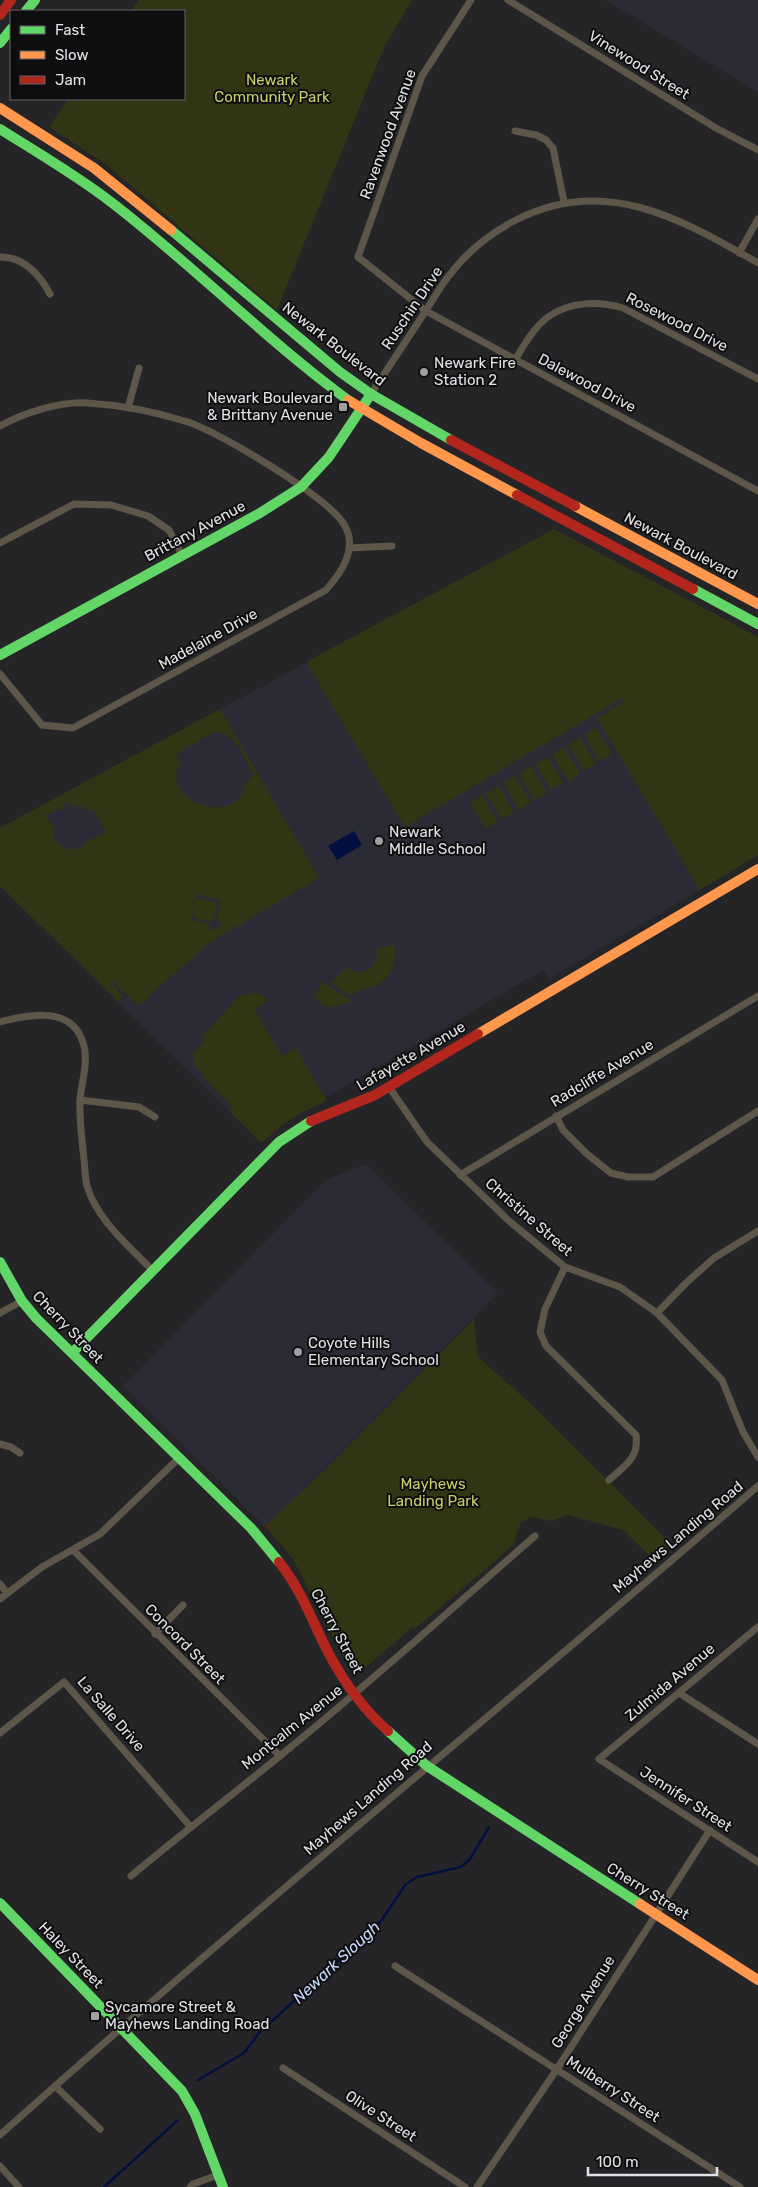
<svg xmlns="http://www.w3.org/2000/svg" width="758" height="2187" font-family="Rubik,sans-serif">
  <rect width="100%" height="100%" fill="#252528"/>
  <g fill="#2b2b35">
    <path d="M 606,0 L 758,0 L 758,92 Z"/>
    <path d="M 554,529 L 758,637 L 758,855 L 549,979 L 543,970 L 326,1097 L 326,1101 L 293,1117 L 261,1143 L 0,886 L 0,828 Z"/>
    <path d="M 366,1164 L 498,1293 L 327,1468 L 265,1526 L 123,1386 L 327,1179 Z"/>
  </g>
  <g fill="#323514" fill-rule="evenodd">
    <path d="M 139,0 L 412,0 L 385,45 L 277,310 L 107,165 L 49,127 L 69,99 L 184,99 L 184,11 L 131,11 Z"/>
    <path d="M 554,529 L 758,637 L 758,855 L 700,890 L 597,718 L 624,702 L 622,698 L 405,827 L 306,662 Z"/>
    <path d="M 220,709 L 319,878 L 202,947 L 203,949 L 151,994 L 144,1003 L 136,1004 L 112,980 L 113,985 L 123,996 L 118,1001 L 0,886 L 0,828 ZM 215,732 C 236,732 245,759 254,775 L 245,784 C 238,829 158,801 180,763 L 176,754 ZM 70,802 L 73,806 L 85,807 L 88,812 L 94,810 L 105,832 L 91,839 L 80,849 L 66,849 L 54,840 L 53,826 L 45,816 L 59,808 L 61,811 L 65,809 L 63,805 ZM 197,894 L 221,900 L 217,921 L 221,923 L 222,925 L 210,931 L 210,924 L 191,920 Z"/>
    <path d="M 596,728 L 612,754 L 600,761 L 584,735 Z"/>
    <path d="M 580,737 L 596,764 L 584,771 L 568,745 Z"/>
    <path d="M 564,747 L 580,773 L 568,781 L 552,754 Z"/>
    <path d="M 548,757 L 563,783 L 551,790 L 535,764 Z"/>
    <path d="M 531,766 L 547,793 L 535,800 L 519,773 Z"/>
    <path d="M 515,776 L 531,802 L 519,810 L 503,783 Z"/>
    <path d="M 499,786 L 514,812 L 502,819 L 486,793 Z"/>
    <path d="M 482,795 L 498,822 L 486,829 L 470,803 Z"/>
    <path d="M 197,898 L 216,902 L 218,904 L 214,920 L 211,922 L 195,918 L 193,916 Z"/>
    <path d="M 394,944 C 398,961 392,978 375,986 C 367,989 359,989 353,995 L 344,992 L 331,983 L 347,967 C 362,979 379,968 377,949 Z"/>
    <path d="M 323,981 L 337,992 L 350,998 L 350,1003 L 328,1007 L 320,1004 L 315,995 Z"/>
    <path d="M 255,993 L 263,995 L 268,1001 L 254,1009 L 282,1056 L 296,1048 L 326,1099 L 326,1101 C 301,1111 281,1125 261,1143 L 229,1111 L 232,1107 L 203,1077 L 204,1075 L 193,1064 L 193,1053 L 205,1040 L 202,1034 L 211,1027 L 239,996 Z"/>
    <path d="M 474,1319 L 478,1357 L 531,1404 L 671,1544 L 653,1559 L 623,1530 L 569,1515 L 550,1521 L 532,1517 L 521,1522 L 513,1545 L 501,1556 L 415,1629 L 413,1627 L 361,1671 L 356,1672 L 352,1670 L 343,1656 L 293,1559 L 265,1526 L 327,1468 Z"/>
  </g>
  <path fill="#030f3e" d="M 354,831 L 362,845 L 337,860 L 328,846 Z"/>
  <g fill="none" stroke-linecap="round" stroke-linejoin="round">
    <g stroke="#030f3e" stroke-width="2.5">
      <path d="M 198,2080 L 244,2053 L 259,2033 L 381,1921 L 406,1884 L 417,1877 L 461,1867 L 470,1859 L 489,1827"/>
      <path d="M 104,2187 L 177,2121"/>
    </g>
    <g stroke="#5e5749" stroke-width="7">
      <path d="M 471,0 L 422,76 L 358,257 L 426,311 L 758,491"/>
      <path d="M 508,0 L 716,128 L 758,150"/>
      <path d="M 515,131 L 536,135 L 546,140 L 553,148 L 564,202"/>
      <path d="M 739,253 L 758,219"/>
      <path d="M 0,257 C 23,256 40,275 50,294"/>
      <path d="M 515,360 C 524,345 534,327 548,317 C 570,301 599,301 623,308 L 758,379"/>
      <path d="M 371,394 C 389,367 407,339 425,312 C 433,300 439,288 448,277 C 465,254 489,234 514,221 C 603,174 680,218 758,263"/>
      <path d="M 128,408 L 139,368"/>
      <path d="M 0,426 C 23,413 61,401 87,403 C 121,405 156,412 188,422 C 219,432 330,498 345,526 C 358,549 341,573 326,590 L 73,728 L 42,725 L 0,674"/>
      <path d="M 0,543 L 74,504 L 111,505 L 148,516 L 169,530 L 182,555"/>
      <path d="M 349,548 L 392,546"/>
      <path d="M 0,1022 C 29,1014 74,1005 84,1046 C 88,1063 82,1081 80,1099 C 79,1119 82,1140 84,1160 C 85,1168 85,1178 87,1186 C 97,1220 129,1246 152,1270"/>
      <path d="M 389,1087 L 427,1142 L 509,1221 L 565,1267 L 620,1287 L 657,1313 L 722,1380 L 743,1432 L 758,1457"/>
      <path d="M 80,1100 L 139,1107 L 155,1117"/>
      <path d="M 556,1116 L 563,1130 L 587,1154 L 611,1173 L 628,1177 L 653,1177 L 758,1111"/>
      <path d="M 460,1175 L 758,996"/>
      <path d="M 565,1267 L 545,1309 L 540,1332 L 546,1346 L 636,1435 C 639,1459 625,1465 609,1480"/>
      <path d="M 0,1313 L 22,1301"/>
      <path d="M 657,1313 L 686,1283 L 714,1258 L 758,1231"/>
      <path d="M 0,1444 L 11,1447 L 20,1453"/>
      <path d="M 73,1550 L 280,1756"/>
      <path d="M 0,1584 L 7,1593"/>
      <path d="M 0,1599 L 42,1567 L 100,1534 L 179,1458"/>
      <path d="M 758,1627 L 599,1759 L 758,1862"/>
      <path d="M 155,1634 L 183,1605"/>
      <path d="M 679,1693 L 758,1744"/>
      <path d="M 0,1733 L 64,1682 L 190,1826"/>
      <path d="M 131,1876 C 180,1835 231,1796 281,1755 C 368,1685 451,1609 535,1536"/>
      <path d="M 395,1966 L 740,2187"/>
      <path d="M 283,2068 L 465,2187"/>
      <path d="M 55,2086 L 100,2129"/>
      <path d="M 0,2135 C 248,1913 507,1704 758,1486"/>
      <path d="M 0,2166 L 19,2187"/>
      <path d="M 190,2187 L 193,2184 L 218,2175"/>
      <path d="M 477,2187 L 557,2069 L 710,1830"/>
    </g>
    <g stroke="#63d668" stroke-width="10">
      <path d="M 26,11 L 35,0"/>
      <path d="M 0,43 L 11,29"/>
      <path d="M 0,129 C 38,153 76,175 111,202 C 193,265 265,339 348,400"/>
      <path d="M 171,230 L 340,372 L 371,394 L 451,440"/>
      <path d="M 693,589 L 758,624"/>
      <path d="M 0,655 L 260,513 L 301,487 L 329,457 L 371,394"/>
      <path d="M 0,1262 L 22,1301 L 36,1318 L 251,1528 L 279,1562"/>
      <path d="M 72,1353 L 279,1142 L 311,1121"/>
      <path d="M 388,1731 L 427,1766 L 640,1904"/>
      <path d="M 0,1903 L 182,2091 L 195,2114 L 223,2187"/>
    </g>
    <g stroke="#ff974d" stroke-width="10">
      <path d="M 0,108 L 94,168 L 171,230"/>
      <path d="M 348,400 L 421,443 L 517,495"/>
      <path d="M 575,506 L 758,604"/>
      <path d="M 478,1034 L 758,869"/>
      <path d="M 640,1904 L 758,1980"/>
    </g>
    <g stroke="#b3261e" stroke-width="10">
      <path d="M 0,15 L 11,0"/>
      <path d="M 451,440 L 575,506"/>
      <path d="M 517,495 L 693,589"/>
      <path d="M 311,1121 L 375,1095 L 478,1034"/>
      <path d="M 279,1562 C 301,1589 313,1623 329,1654 C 344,1682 364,1710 388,1731"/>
    </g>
  </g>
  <g fill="#a0a0a3" stroke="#0e0e10" stroke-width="2">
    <circle cx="424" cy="372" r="5"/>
    <rect x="338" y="402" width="10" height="10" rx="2.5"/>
    <circle cx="379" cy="841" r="5"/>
    <circle cx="298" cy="1352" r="5"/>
    <rect x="90" y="2011" width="10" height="10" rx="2.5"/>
  </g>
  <g text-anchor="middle" stroke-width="4" stroke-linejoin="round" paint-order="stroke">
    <g font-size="15" fill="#e2e2e5" stroke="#0e0e10">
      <text transform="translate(639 65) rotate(32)" y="5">Vinewood Street</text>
      <text transform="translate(388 134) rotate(-70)" y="5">Ravenwood Avenue</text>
      <text transform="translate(412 308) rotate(-56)" y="5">Ruschin Drive</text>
      <text transform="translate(677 322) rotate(27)" y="5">Rosewood Drive</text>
      <text transform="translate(334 344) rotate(38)" y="5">Newark Boulevard</text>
      <text transform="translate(587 383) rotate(28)" y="5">Dalewood Drive</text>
      <text transform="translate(195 531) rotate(-28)" y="5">Brittany Avenue</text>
      <text transform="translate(681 546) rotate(28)" y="5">Newark Boulevard</text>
      <text transform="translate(208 639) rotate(-29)" y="5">Madelaine Drive</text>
      <text transform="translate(411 1056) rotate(-30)" y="5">Lafayette Avenue</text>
      <text transform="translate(602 1073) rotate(-31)" y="5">Radcliffe Avenue</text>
      <text transform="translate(529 1217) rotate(41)" y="5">Christine Street</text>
      <text transform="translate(68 1327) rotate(46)" y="5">Cherry Street</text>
      <text transform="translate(678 1537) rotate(-40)" y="5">Mayhews Landing Road</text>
      <text transform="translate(337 1631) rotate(62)" y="5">Cherry Street</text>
      <text transform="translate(185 1644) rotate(45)" y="5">Concord Street</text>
      <text transform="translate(670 1682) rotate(-40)" y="5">Zulmida Avenue</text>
      <text transform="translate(111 1714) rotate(49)" y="5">La Salle Drive</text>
      <text transform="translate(292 1727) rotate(-39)" y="5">Montcalm Avenue</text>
      <text transform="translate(368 1798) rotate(-41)" y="5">Mayhews Landing Road</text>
      <text transform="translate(686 1799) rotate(33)" y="5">Jennifer Street</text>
      <text transform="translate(648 1891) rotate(32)" y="5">Cherry Street</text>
      <text transform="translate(71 1955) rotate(46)" y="5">Haley Street</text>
      <text transform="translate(583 2002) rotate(-58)" y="5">George Avenue</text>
      <text transform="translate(613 2089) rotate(33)" y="5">Mulberry Street</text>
      <text transform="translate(381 2116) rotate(33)" y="5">Olive Street</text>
    </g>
    <g font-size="15" fill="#c6cf68" stroke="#0e0e10">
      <text x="272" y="85">Newark<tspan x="272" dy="17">Community Park</tspan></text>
      <text x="433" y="1489">Mayhews<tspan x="433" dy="17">Landing Park</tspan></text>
    </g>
    <g font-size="15" fill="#e2e2e5" stroke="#0e0e10" text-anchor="start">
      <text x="434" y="368">Newark Fire<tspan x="434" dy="17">Station 2</tspan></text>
      <text x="333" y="403" text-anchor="end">Newark Boulevard<tspan x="333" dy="17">&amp; Brittany Avenue</tspan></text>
      <text x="389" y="837">Newark<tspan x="389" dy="17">Middle School</tspan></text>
      <text x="308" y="1348">Coyote Hills<tspan x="308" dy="17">Elementary School</tspan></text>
      <text x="105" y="2012">Sycamore Street &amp;<tspan x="105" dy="17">Mayhews Landing Road</tspan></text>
    </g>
    <g font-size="16" font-style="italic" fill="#c6d8fa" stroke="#0e0e10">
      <text transform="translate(336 1962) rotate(-43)" y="6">Newark Slough</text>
    </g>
  </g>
  <rect x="10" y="10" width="175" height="90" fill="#0e0e10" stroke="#636365"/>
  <rect x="20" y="26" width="25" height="8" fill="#63d668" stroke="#636365"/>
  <text x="55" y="35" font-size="15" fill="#e2e2e5">Fast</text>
  <rect x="20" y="51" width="25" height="8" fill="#ff974d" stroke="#636365"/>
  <text x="55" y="60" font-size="15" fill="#e2e2e5">Slow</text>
  <rect x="20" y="76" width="25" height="8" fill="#b3261e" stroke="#636365"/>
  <text x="55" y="85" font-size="15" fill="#e2e2e5">Jam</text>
  <path d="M588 2167v8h129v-8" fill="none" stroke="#e2e2e5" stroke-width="2.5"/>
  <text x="596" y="2167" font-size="15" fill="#e2e2e5" stroke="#0e0e10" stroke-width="4" paint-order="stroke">100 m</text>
</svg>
